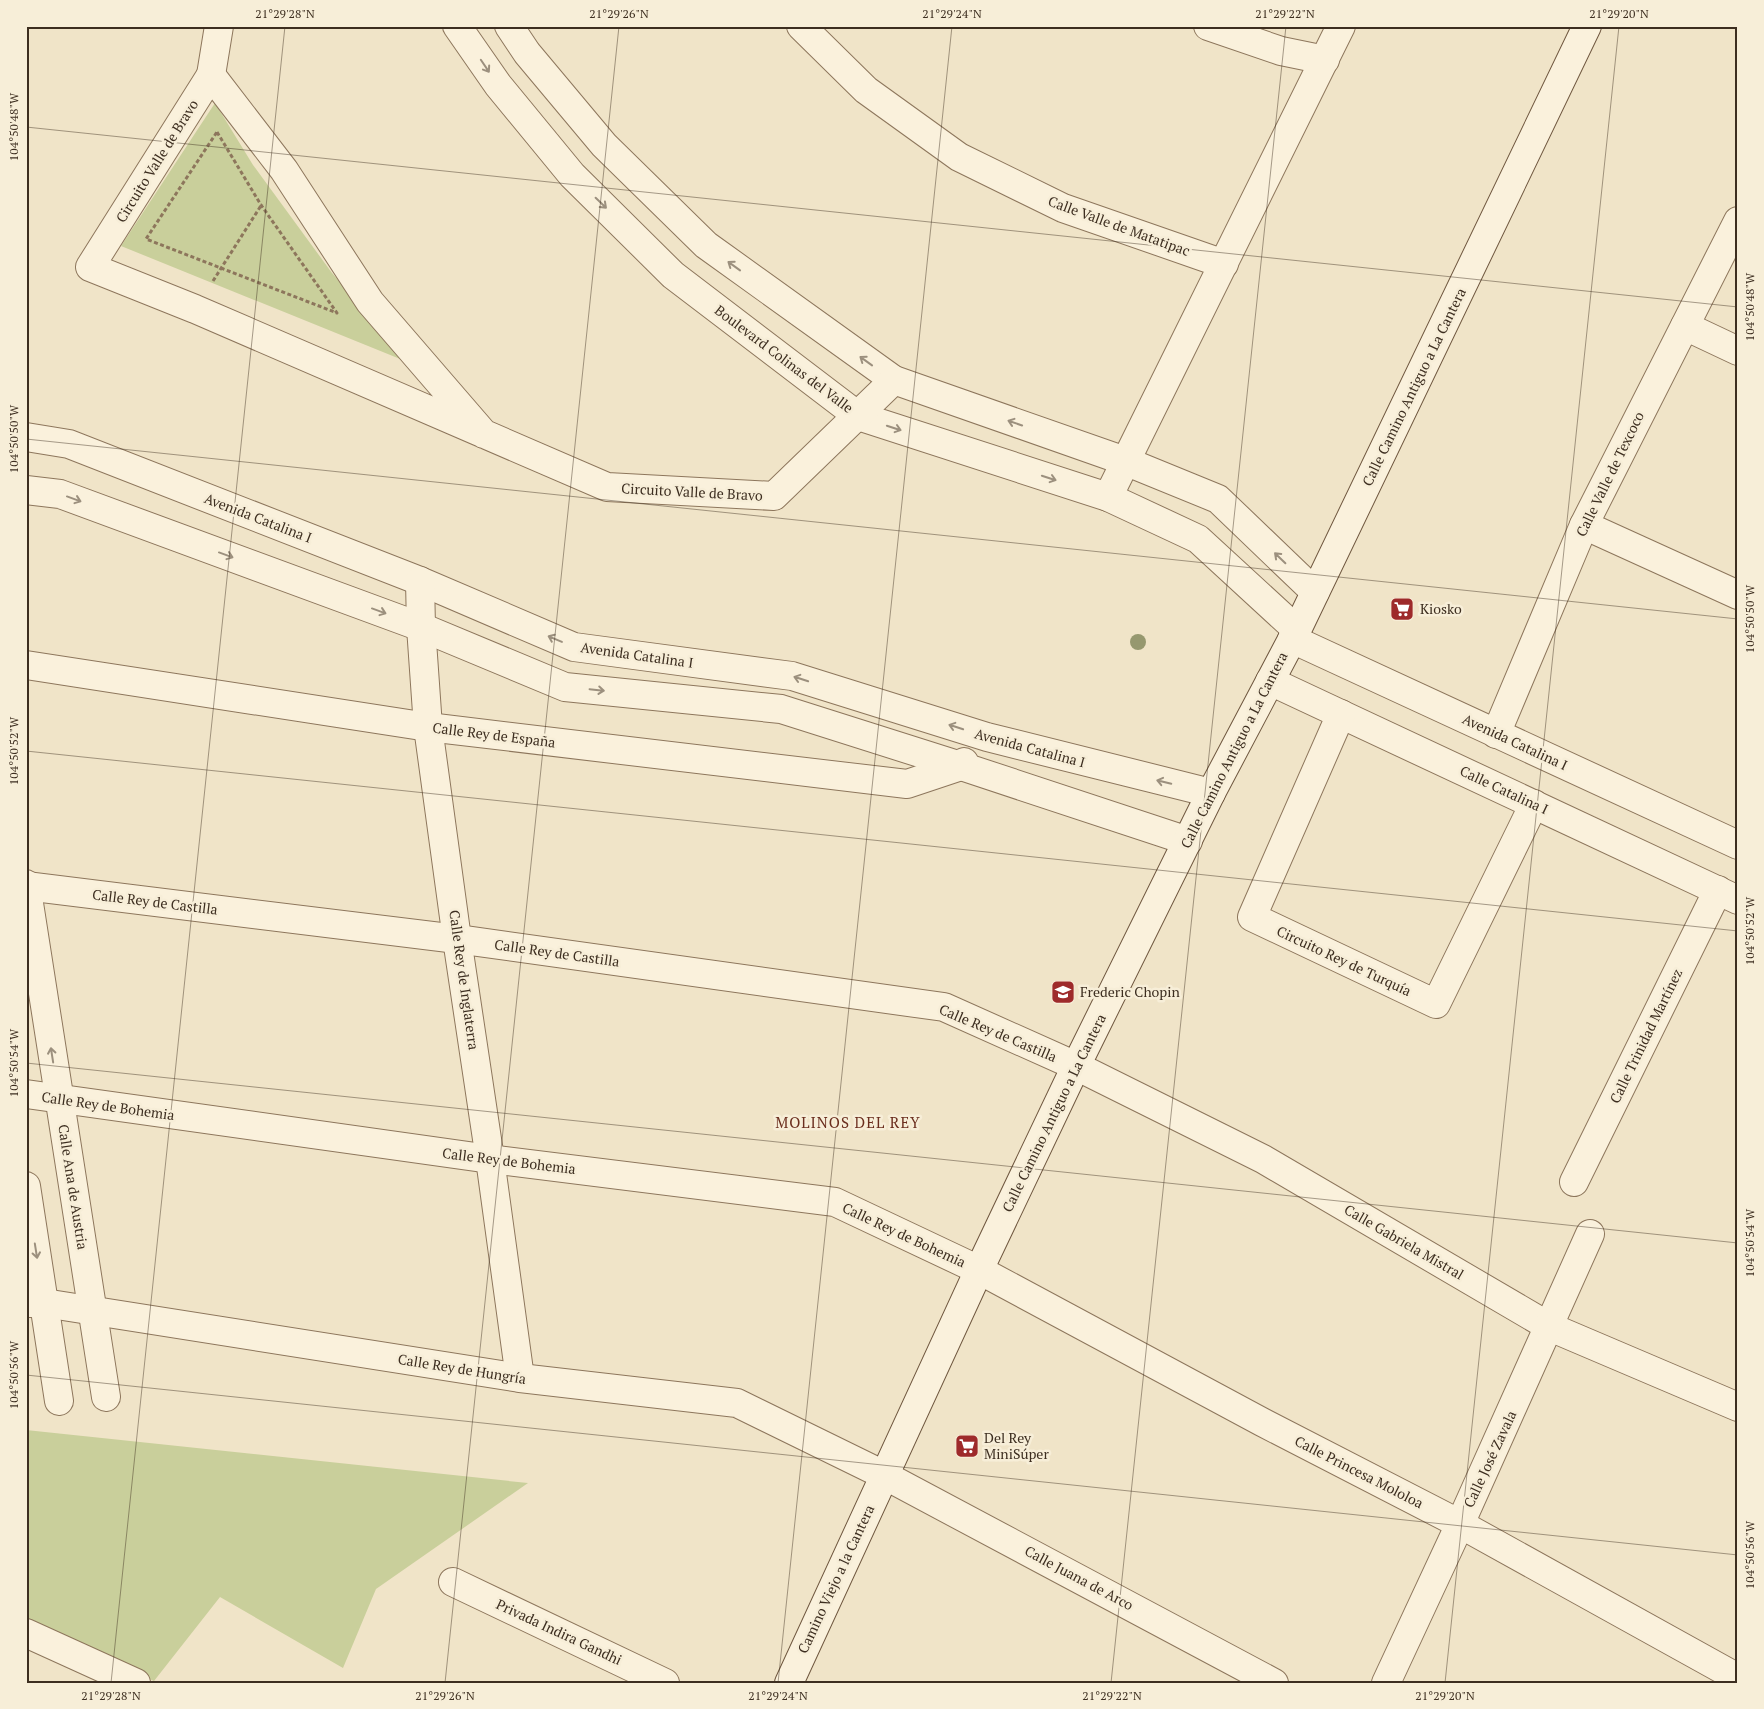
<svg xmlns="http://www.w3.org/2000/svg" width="1764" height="1709" font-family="'PT Serif',serif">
  <rect width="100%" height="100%" fill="#f0e4c8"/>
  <g fill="#c9cf9b">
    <path d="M 215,103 L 253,165 L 332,273 L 410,363 L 121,246 Z"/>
    <path d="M 26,1430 L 528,1483 L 376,1589 L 343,1668 L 220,1597 L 154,1681 L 26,1623 Z"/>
  </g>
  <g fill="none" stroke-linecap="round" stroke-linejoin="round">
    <g stroke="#8d765c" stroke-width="30">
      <g id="street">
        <path d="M 457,26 L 498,85 L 572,175 L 673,275 L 858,416 L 1108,497 L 1198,539 L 1297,630"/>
        <path d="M 509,26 L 527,53 L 604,145 L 706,245 L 894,380 L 1125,461 L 1218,499 L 1315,592"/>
        <path d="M 801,26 L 866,90 L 959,157 L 1063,208 L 1224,264"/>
        <path d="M 1208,26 L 1281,51 L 1325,60"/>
        <path d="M 211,75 L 219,26"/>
        <path d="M 1685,326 L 1738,351"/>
        <path d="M 484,434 L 370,302 L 284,170 L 211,75 L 90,267 L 195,309 L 607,487 L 774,496 L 894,380"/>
        <path d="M 26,437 L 69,444 L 420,581 L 574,647 L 792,676 L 987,737 L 1211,793"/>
        <path d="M 26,490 L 60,494 L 421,627 L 565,687 L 781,709 L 961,766 L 1188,841"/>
        <path d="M 1108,497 L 1341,26"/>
        <path d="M 1584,525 L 1738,595"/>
        <path d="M 420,581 L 421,627 L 428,727 L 457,939 L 490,1159 L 520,1378"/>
        <path d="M 1292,639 L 1738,845"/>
        <path d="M 26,665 L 428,727 L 907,784 L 961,766 L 964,762"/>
        <path d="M 1270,681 L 1738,900"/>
        <path d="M 1341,714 L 1252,917 L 1436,1004 L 1534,804"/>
        <path d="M 1496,734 L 1584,525 L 1738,221"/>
        <path d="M 26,884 L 106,1397"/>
        <path d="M 26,886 L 457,939 L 944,1007 L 1076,1066 L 1263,1159 L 1550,1327 L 1738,1407"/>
        <path d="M 26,1094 L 490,1159 L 835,1202 L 979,1270 L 1262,1422 L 1460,1524 L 1738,1678"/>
        <path d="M 1574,1182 L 1718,890"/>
        <path d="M 26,1186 L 59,1401"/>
        <path d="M 26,1303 L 44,1303 L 520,1378 L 737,1403 L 884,1475 L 1274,1683"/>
        <path d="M 453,1582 L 665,1683"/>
        <path d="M 26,1633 L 136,1683"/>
        <path d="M 1386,1683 L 1460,1524 L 1590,1234"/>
      </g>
    </g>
    <g stroke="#6f573f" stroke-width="30">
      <path id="secondary" d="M 789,1683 L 979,1270 L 1076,1066 L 1211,793 L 1297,630 L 1587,26"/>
    </g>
    <g stroke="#8d765c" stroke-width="3" stroke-dasharray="4 2.5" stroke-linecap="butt">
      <path d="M 217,132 L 261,205 L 337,313 L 146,239 Z"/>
      <path d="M 213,281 L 262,204"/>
    </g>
    <use href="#street" stroke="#faf1dc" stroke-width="28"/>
    <use href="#secondary" stroke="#faf1dc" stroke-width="28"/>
  </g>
  <circle fill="#96986f" cx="1138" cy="642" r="8"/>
  <defs><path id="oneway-shaft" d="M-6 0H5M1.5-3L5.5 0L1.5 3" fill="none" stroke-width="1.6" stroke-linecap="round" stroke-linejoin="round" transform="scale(1.25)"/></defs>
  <g stroke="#9c907e">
    <use href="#oneway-shaft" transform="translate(485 66) rotate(56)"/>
    <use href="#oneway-shaft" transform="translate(601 203) rotate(44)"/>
    <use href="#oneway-shaft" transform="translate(734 266) rotate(-144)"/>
    <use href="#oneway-shaft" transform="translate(866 361) rotate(-144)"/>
    <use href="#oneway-shaft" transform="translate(1015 423) rotate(-161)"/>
    <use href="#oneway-shaft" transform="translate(894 428) rotate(18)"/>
    <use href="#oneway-shaft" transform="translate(1049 478) rotate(18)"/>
    <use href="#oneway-shaft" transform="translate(74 499) rotate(20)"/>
    <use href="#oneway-shaft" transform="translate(226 555) rotate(20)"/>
    <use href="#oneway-shaft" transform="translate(1280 558) rotate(-136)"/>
    <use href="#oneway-shaft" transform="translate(379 611) rotate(20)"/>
    <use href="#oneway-shaft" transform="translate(555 639) rotate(-157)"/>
    <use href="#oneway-shaft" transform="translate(801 679) rotate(-162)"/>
    <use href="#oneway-shaft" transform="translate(597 690) rotate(6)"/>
    <use href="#oneway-shaft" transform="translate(956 727) rotate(-162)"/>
    <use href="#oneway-shaft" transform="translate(1164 782) rotate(-166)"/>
    <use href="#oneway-shaft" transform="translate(52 1055) rotate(-99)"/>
    <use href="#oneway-shaft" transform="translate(36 1251) rotate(81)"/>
  </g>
  <path fill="none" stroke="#3d2e20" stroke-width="1" stroke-opacity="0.45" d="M 26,127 L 1738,307M 26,439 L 1738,619M 26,751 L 1738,931M 26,1063 L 1738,1243M 26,1375 L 1738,1555M 111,1683 L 285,26M 445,1683 L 619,26M 778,1683 L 952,26M 1111,1683 L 1286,26M 1445,1683 L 1619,26"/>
  <defs>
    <g id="supermarket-square" transform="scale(1.25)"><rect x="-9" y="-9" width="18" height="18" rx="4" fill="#9e2a2b" stroke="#f7eed8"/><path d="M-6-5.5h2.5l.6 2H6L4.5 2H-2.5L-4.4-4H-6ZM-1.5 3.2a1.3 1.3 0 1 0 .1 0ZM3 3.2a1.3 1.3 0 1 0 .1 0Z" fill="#fff"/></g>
    <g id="school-square" transform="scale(1.25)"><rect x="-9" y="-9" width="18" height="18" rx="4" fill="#9e2a2b" stroke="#f7eed8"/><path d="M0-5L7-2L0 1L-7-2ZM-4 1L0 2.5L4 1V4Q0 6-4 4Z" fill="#fff"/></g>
  </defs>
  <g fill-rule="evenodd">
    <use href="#supermarket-square" x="1402" y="609"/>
    <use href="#school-square" x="1063" y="992"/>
    <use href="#supermarket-square" x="967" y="1446"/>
  </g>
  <g text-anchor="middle" stroke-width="5" stroke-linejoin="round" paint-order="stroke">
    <g font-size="14" fill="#3d2e20" stroke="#f7eed8">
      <text transform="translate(157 161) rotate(-58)" y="5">Circuito Valle de Bravo</text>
      <text transform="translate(1119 226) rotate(20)" y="5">Calle Valle de Matatipac</text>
      <text transform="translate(784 359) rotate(37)" y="5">Boulevard Colinas del Valle</text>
      <text transform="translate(1414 387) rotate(-64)" y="5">Calle Camino Antiguo a La Cantera</text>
      <text transform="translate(1610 474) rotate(-64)" y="5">Calle Valle de Texcoco</text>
      <text transform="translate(692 492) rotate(3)" y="5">Circuito Valle de Bravo</text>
      <text transform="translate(258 518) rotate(21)" y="5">Avenida Catalina I</text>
      <text transform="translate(637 655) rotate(8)" y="5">Avenida Catalina I</text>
      <text transform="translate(494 735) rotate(7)" y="5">Calle Rey de España</text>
      <text transform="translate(1515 742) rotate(25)" y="5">Avenida Catalina I</text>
      <text transform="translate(1030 748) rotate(15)" y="5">Avenida Catalina I</text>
      <text transform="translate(1234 750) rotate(-63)" y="5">Calle Camino Antiguo a La Cantera</text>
      <text transform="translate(1504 790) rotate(25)" y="5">Calle Catalina I</text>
      <text transform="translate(155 902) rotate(7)" y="5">Calle Rey de Castilla</text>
      <text transform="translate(557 953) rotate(8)" y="5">Calle Rey de Castilla</text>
      <text transform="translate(1344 961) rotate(25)" y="5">Circuito Rey de Turquía</text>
      <text transform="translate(464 980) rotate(82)" y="5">Calle Rey de Inglaterra</text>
      <text transform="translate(998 1033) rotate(23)" y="5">Calle Rey de Castilla</text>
      <text transform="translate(1646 1036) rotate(-64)" y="5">Calle Trinidad Martínez</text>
      <text transform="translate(108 1106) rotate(8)" y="5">Calle Rey de Bohemia</text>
      <text transform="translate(1054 1113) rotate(-64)" y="5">Calle Camino Antiguo a La Cantera</text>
      <text transform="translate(509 1161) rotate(7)" y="5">Calle Rey de Bohemia</text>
      <text transform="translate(73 1187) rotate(81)" y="5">Calle Ana de Austria</text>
      <text transform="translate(904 1235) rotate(25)" y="5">Calle Rey de Bohemia</text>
      <text transform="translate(1404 1242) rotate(30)" y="5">Calle Gabriela Mistral</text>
      <text transform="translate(462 1369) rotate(9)" y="5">Calle Rey de Hungría</text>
      <text transform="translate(1490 1459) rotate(-65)" y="5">Calle José Zavala</text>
      <text transform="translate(1359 1472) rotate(27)" y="5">Calle Princesa Mololoa</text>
      <text transform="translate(1079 1578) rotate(28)" y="5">Calle Juana de Arco</text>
      <text transform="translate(836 1579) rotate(-65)" y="5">Camino Viejo a la Cantera</text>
      <text transform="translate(559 1632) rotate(25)" y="5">Privada Indira Gandhi</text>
    </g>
    <g font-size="14" fill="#3d2e20" stroke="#f7eed8" text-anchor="start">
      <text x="1420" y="614">Kiosko</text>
      <text x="1080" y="997">Frederic Chopin</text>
      <text x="984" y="1443">Del Rey<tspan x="984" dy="16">MiniSúper</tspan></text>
    </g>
    <g font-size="15" letter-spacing="1" fill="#6b2e1e" stroke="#f7eed8">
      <text x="848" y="1128">MOLINOS DEL REY</text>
    </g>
  </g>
  <rect width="1764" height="1709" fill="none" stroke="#f7eed8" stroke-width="55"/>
  <rect x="28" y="28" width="1708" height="1654" fill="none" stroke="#3d2e20" stroke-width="2"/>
  <g font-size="12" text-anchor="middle" fill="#3d2e20">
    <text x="285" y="18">21°29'28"N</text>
    <text x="619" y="18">21°29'26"N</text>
    <text x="952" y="18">21°29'24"N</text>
    <text x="1285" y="18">21°29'22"N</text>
    <text x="1619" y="18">21°29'20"N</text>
    <text transform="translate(14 127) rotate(-90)" y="4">104°50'48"W</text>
    <text transform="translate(1750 307) rotate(-90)" y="4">104°50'48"W</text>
    <text transform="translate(14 439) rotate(-90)" y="4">104°50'50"W</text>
    <text transform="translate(1750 619) rotate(-90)" y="4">104°50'50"W</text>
    <text transform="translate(14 751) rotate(-90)" y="4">104°50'52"W</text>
    <text transform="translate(1750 931) rotate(-90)" y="4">104°50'52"W</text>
    <text transform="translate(14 1063) rotate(-90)" y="4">104°50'54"W</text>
    <text transform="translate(1750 1243) rotate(-90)" y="4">104°50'54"W</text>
    <text transform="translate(14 1375) rotate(-90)" y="4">104°50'56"W</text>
    <text transform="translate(1750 1555) rotate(-90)" y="4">104°50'56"W</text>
    <text x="111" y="1700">21°29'28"N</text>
    <text x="445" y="1700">21°29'26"N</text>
    <text x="778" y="1700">21°29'24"N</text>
    <text x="1112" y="1700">21°29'22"N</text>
    <text x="1445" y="1700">21°29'20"N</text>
  </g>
</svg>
